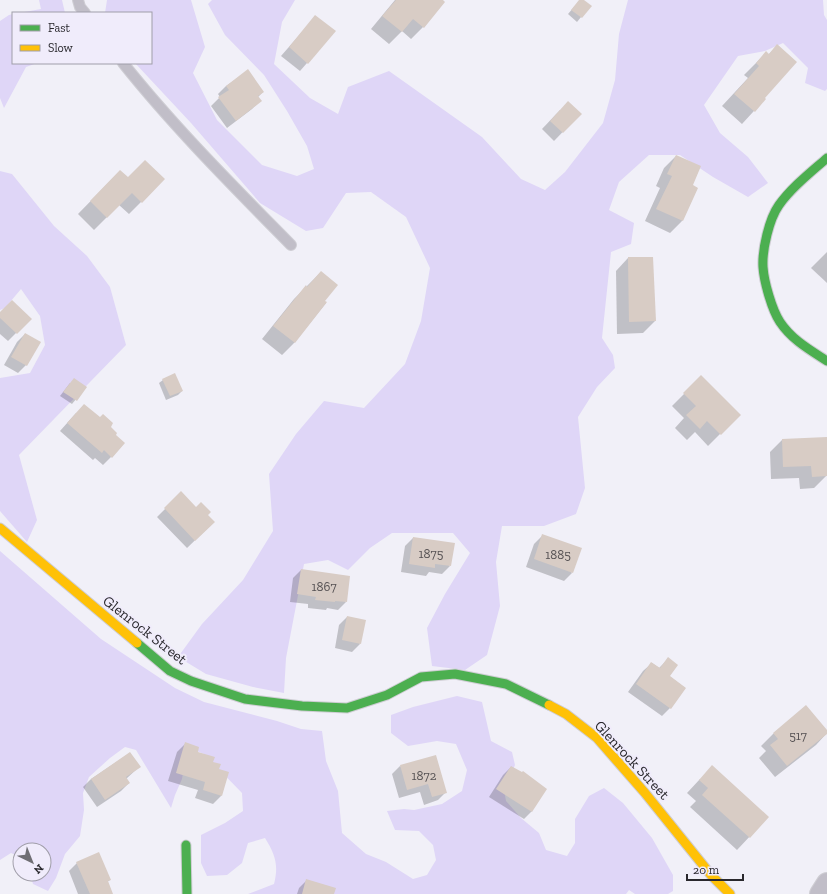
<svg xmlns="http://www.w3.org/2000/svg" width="827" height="894" font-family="'Zilla Slab',serif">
  <rect width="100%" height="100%" fill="#f1f0f8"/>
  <g fill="#dfd6f7">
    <path d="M 39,0 L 62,0 L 65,13 L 19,13 L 41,9 Z"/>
    <path d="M 107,0 L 191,0 L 205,47 L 193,73 L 217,120 L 262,165 L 297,176 L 314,169 L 307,146 L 287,111 L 264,75 L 225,35 L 208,4 L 212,0 L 295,0 L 282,22 L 274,64 L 310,98 L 338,114 L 348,87 L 389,71 L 482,137 L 521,179 L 545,190 L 565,172 L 603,123 L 615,80 L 619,34 L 628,0 L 823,0 L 824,15 L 827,20 L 827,89 L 825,91 L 805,83 L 808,68 L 783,43 L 765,51 L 738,56 L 704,105 L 720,133 L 748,157 L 768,183 L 748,197 L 713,177 L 680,155 L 649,155 L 619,182 L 609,210 L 634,223 L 631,244 L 611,252 L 602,338 L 613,355 L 615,368 L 597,387 L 578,417 L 585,488 L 576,514 L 544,526 L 502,526 L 496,562 L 500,606 L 487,655 L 465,670 L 432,666 L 427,628 L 445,594 L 470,553 L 453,533 L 392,533 L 370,548 L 348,570 L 328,560 L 304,564 L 286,658 L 284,693 L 253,687 L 206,674 L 178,657 L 202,624 L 243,580 L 273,531 L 269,474 L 296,434 L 324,401 L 364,408 L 405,364 L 421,321 L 430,268 L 406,217 L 371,192 L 346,193 L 323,228 L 306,231 L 260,203 L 191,123 L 135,63 L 151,63 L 151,13 L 105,13 Z"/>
    <path d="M 13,14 L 13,63 L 37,63 L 26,67 L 4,108 L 0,98 L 0,21 L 9,15 Z"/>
    <path d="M 0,171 L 12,174 L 54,226 L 87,256 L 110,287 L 126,345 L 19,455 L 37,520 L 27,542 L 0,511 L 0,378 L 30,373 L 45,345 L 40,316 L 21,289 L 5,308 L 0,310 Z"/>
    <path d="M 0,551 L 101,639 L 175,688 L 204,702 L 277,721 L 301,729 L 322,731 L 326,761 L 338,791 L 342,833 L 366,854 L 386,862 L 413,879 L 427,875 L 436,860 L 433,845 L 419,831 L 395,830 L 387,811 L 404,809 L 414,810 L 442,804 L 462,791 L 467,770 L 456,744 L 437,741 L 408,746 L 391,733 L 391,715 L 413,707 L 457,696 L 482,702 L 491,741 L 512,752 L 515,765 L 504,790 L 506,801 L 521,818 L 539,833 L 546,850 L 567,856 L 575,843 L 575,819 L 589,796 L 604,788 L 623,803 L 652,838 L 673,875 L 673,891 L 668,894 L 635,894 L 629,890 L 626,894 L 248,894 L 274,884 C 279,865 275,854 265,838 L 248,843 L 242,863 L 227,875 L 207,876 L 201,863 L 201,835 L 225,823 L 243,811 L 242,793 L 204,754 L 187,747 L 182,779 L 175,795 L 171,808 L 136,750 L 125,747 L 110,758 L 89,777 L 83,793 L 84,810 L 80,836 L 65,854 L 56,878 L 48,891 L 33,884 L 30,874 L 44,874 L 44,850 L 20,850 L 20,857 L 11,853 L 0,860 Z"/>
  </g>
  <g fill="#0003">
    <path d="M 395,0 L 442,0 L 423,27 L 411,39 L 402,31 L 389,44 L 371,29 Z"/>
    <path d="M 580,0 L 583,0 L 590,6 L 577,22 L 568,14 Z"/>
    <path d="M 316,16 L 307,63 L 300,71 L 281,56 Z"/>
    <path d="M 777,46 L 763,98 L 765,99 L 742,124 L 722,106 L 748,78 L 744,75 L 766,53 L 768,55 Z"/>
    <path d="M 248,71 L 263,92 L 258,97 L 260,101 L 252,109 L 227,128 L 211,106 L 220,97 L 218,94 L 226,86 Z"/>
    <path d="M 560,110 L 580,114 L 554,141 L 542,129 Z"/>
    <path d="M 676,156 L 691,185 L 697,188 L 682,221 L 670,233 L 645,221 L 660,188 L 656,186 L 664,168 Z"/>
    <path d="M 120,171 L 128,179 L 164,179 L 129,214 L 119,205 L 94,230 L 78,214 Z"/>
    <path d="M 827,252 L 827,283 L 811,268 Z"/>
    <path d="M 628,258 L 655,321 L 643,333 L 617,334 L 616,271 Z"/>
    <path d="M 321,272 L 324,301 L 326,303 L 294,343 L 282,355 L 262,339 L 294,299 Z"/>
    <path d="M 0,313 L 30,319 L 8,341 L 0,334 Z"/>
    <path d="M 25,334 L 26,365 L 18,373 L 4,365 L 17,342 Z"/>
    <path d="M 701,377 L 739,415 L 708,446 L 695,432 L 687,440 L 675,428 L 684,418 L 672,406 Z"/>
    <path d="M 163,380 L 182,391 L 178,395 L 166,400 L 159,383 Z"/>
    <path d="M 70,383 L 86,387 L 72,404 L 60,396 Z"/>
    <path d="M 76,413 L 109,427 L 111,457 L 103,465 L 95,458 L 93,460 L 60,431 Z"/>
    <path d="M 827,438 L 827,475 L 814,488 L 800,489 L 799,478 L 771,479 L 770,452 L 782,440 Z"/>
    <path d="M 181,493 L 196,508 L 206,515 L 214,522 L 187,548 L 157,517 Z"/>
    <path d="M 542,536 L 572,573 L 564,581 L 526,567 L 534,544 Z"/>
    <path d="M 413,538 L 450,566 L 442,574 L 429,572 L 426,576 L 401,572 L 405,546 Z"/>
    <path d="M 301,570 L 346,602 L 338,610 L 327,608 L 326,610 L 308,608 L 308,604 L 290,602 L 293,578 Z"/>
    <path d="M 347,617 L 360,644 L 352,652 L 335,648 L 339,625 Z"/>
    <path d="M 668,659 L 669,676 L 685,688 L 670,708 L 662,716 L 628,692 L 643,671 L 652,663 L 659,668 Z"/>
    <path d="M 806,707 L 827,733 L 816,745 L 775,777 L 759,758 L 766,751 L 761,746 L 773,734 Z"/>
    <path d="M 185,744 L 212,763 L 218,770 L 221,796 L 213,804 L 195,798 L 198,790 L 168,781 L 177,752 Z"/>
    <path d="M 130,753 L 139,767 L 126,779 L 129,783 L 121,791 L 97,807 L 83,787 L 91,779 Z"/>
    <path d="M 400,766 L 446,792 L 438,800 L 424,805 L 420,792 L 399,798 L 392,774 Z"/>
    <path d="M 511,767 L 532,811 L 524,819 L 489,797 L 503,775 Z"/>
    <path d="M 700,779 L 768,817 L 737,850 L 690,807 L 696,801 L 687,793 Z"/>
    <path d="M 77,863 L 110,880 L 107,882 L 112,894 L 78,894 L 69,871 Z"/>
    <path d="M 307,880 L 333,894 L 297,894 L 299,888 Z"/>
  </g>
  <g fill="#d8ccc5">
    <path d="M 396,0 L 443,0 L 445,2 L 424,28 L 413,19 L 402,32 L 382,16 Z"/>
    <path d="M 579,0 L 584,0 L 592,6 L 582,18 L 571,10 Z"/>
    <path d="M 315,15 L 336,31 L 308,64 L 289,47 Z"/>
    <path d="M 777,44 L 797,62 L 765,98 L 766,99 L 755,112 L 734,94 L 759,66 L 756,63 L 766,51 L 769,54 Z"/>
    <path d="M 248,69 L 264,92 L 258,96 L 262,101 L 236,121 L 218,97 L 229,90 L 226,86 Z"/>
    <path d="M 568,101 L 582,114 L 563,133 L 550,121 Z"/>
    <path d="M 676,155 L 701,166 L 693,185 L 698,188 L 683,221 L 656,209 L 672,176 L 667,174 Z"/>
    <path d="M 145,160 L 165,179 L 142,203 L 132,193 L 107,218 L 90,201 L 120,170 L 128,177 Z"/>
    <path d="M 628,257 L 653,257 L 656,321 L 629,322 Z"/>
    <path d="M 321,271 L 338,285 L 325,301 L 327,302 L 295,343 L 273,326 L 306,285 L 307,287 Z"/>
    <path d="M 12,300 L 32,319 L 17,334 L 0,318 L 0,312 Z"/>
    <path d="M 25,333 L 41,342 L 27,366 L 11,357 Z"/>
    <path d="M 175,373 L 183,391 L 170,396 L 162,379 Z"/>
    <path d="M 701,375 L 741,415 L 721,435 L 707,421 L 700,429 L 686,415 L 696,406 L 683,393 Z"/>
    <path d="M 74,378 L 87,387 L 77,401 L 63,392 Z"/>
    <path d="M 84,404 L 100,417 L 103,414 L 113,423 L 111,427 L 117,433 L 116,435 L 125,443 L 112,458 L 104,450 L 102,453 L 67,423 Z"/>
    <path d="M 827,437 L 827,476 L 812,477 L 811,466 L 783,467 L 782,439 Z"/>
    <path d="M 181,491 L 196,507 L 201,502 L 211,512 L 208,515 L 215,522 L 195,541 L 164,508 Z"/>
    <path d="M 542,534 L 582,548 L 573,573 L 534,559 Z"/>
    <path d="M 413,537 L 455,543 L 451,566 L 435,564 L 435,568 L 409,564 Z"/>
    <path d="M 301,569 L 350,576 L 347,602 L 335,601 L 335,602 L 315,600 L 316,597 L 297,594 Z"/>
    <path d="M 347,616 L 366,620 L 361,644 L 342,640 Z"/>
    <path d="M 668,657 L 678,665 L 670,676 L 686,688 L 671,709 L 636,684 L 651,662 L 660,668 Z"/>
    <path d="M 806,705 L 827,730 L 827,734 L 787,766 L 770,745 L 778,739 L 773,733 Z"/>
    <path d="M 185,742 L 199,747 L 198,752 L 215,757 L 213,762 L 221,764 L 219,769 L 229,772 L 222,796 L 203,790 L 205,782 L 176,773 Z"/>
    <path d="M 130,752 L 141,767 L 126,777 L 130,783 L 105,800 L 91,779 Z"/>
    <path d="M 436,755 L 447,793 L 432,797 L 428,784 L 407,790 L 400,765 Z"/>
    <path d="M 712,765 L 769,817 L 750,838 L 702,795 L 708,788 L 699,780 Z"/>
    <path d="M 511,766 L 522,772 L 523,771 L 547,789 L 532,812 L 496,789 Z"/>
    <path d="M 99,852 L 111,880 L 108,881 L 113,894 L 90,894 L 76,862 Z"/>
    <path d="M 306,879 L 336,888 L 334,894 L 302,894 Z"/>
  </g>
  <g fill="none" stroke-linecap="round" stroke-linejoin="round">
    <g stroke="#cecdd3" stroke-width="12">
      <g id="lane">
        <path d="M 78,0 L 80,7 L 85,13"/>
        <path d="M 123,63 C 174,127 233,186 291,245"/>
      </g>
    </g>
    <g stroke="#cecdd3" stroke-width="22">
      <path id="street" d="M 820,894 L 827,883"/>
    </g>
    <g stroke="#cecdd3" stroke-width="11">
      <g id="fast">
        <path d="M 827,158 C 810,173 792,187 779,205 C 769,219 762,250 763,267 C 764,282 772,310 780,322 C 792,340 810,350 827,361"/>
        <path d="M 137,643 L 170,671 L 191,681 L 245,699 L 302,706 L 347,708 L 387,695 L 421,677 L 455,674 L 506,684 L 549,705"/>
        <path d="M 186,845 L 187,894"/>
      </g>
    </g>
    <g stroke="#cecdd3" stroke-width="11">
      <g id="slow">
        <path d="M 0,528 L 137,643"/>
        <path d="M 549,705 L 566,714 L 597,738 L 645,793 L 711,875 L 730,894"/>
      </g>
    </g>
    <use href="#lane" stroke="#c1bec8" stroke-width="10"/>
    <use href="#street" stroke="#c1bec8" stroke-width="20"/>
    <use href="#fast" stroke="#4caf50" stroke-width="9"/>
    <use href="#slow" stroke="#ffc107" stroke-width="9"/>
  </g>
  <g text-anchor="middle" stroke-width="4" stroke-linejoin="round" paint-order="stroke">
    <g font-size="13" fill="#555153">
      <text x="431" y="558">1875</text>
      <text x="558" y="559">1885</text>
      <text x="324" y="591">1867</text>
      <text x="798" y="740">517</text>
      <text x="424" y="780">1872</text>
    </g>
    <g font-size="15" fill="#29282d" stroke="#f0ecfb">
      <text transform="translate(145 630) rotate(38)" y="5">Glenrock Street</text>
      <text transform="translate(632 760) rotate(47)" y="5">Glenrock Street</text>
    </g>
  </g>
  <rect x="12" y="12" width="140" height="52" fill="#f0ecfb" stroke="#a09ea9"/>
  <rect x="20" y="25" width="20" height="6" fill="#4caf50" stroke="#a09ea9"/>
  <text x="48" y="32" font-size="12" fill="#29282d">Fast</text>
  <rect x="20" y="45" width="20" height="6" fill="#ffc107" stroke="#a09ea9"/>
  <text x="48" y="52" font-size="12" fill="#29282d">Slow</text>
  <g transform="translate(32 862) rotate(137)"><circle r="19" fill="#f0ecfb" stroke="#a09ea9"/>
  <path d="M0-3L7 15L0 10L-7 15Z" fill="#6f6e74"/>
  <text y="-6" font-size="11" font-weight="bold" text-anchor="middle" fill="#29282d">N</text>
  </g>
  <path d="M687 874v6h56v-6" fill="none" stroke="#29282d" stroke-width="2"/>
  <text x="693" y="874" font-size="12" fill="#29282d" stroke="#f0ecfb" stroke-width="3" paint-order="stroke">20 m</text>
</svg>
